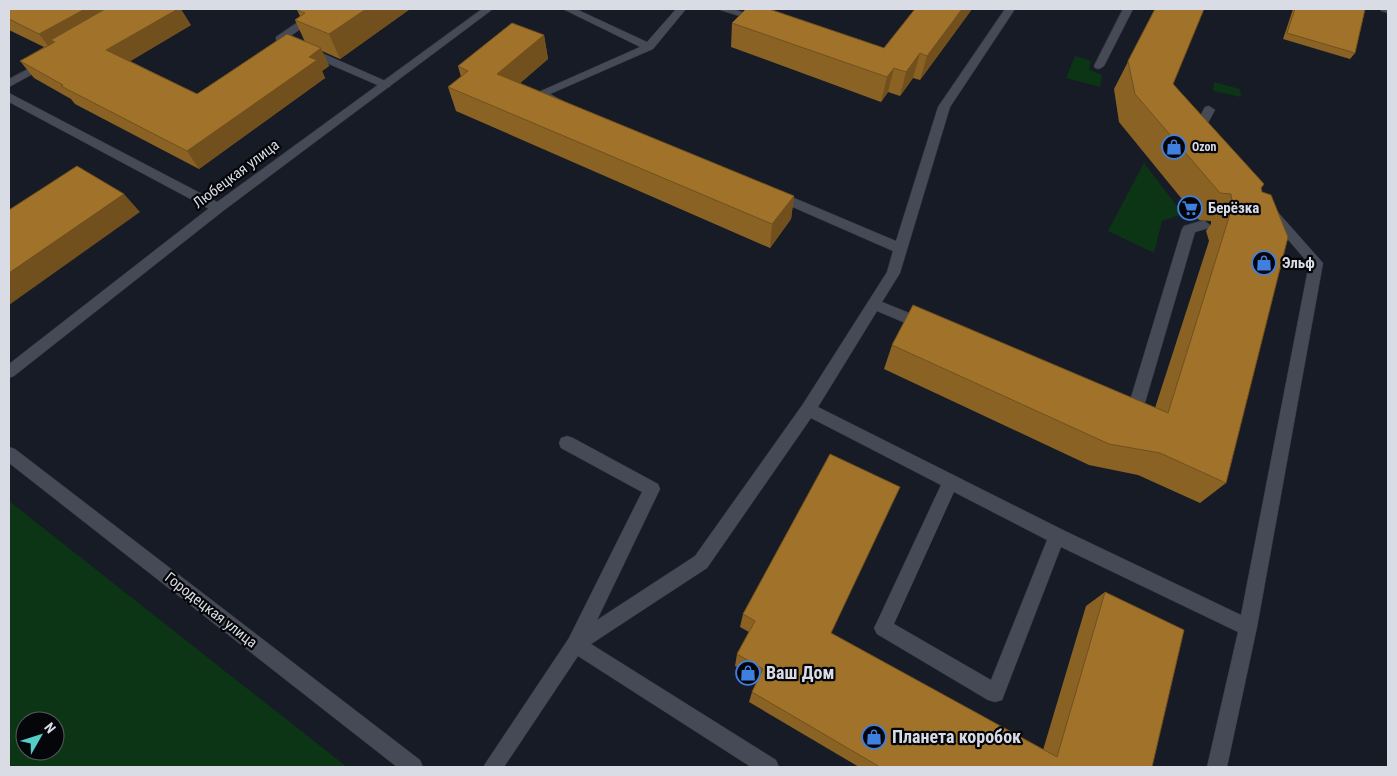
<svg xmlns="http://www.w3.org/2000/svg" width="1397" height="776" font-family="'Roboto Condensed',sans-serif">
  <rect width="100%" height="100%" fill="#171b25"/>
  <g fill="#0b3515" fill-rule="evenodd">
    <path d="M 1075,56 L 1091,61 L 1089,69 L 1102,75 L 1100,87 L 1066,78 Z"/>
    <path d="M 1214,82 L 1240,89 L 1241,97 L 1213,91 Z"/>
    <path d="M 1144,163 L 1183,214 L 1162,221 L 1154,253 L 1108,231 Z"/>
    <path d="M 9,501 L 347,767 L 9,767 ZM 25,721 L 55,721 L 55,751 L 25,751 Z"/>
  </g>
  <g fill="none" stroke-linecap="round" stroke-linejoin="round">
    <g stroke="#33353d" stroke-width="1">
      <g id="lane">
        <path d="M 317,9 L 328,9 L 288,38 L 390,83 L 390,87 L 382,87 L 276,41 L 276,37 Z"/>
        <path d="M 563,9 L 576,9 L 647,42 L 676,9 L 686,9 L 653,49 L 550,94 L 563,101 L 557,105 L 534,94 L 640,47 Z"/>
        <path d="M 717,9 L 733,9 L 764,19 L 759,22 Z"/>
        <path d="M 1005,9 L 1015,9 L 950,107 L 900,273 L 882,302 L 929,321 L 931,325 L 929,329 L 924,331 L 877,311 L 818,407 L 1063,530 L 1241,615 L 1309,264 L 1265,213 L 1266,210 L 1276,210 L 1323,263 L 1257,627 L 1227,767 L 1207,767 L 1238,632 L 1061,547 L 1002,700 L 995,702 L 988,700 L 877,634 L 874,628 L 877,622 L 941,485 L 811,418 L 707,568 L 591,644 L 776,760 L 779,767 L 751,767 L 578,656 L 504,767 L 483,767 L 569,638 L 642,492 L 561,448 L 559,443 L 561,438 L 567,436 L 573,438 L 658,484 L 660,489 L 597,620 L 695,556 L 803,404 L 887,272 L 893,251 L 772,198 L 770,195 L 772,192 L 780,192 L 896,241 L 938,107 ZM 954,492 L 1047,540 L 991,680 L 894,624 Z"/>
        <path d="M 1123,9 L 1133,9 L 1104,66 L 1099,69 L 1095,68 L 1094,66 Z"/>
        <path d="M 1380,9 L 1388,9 L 1388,13 L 1381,11 Z"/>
        <path d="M 9,93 L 223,205 L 224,208 L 218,213 L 213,211 L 9,102 Z"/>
        <path d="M 1209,106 L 1215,110 L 1203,132 L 1207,136 L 1201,140 L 1191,133 L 1205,107 Z"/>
        <path d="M 1204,220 L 1210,225 L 1209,228 L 1195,232 L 1142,413 L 1139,418 C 1133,420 1130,418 1124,416 L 1121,411 L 1124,406 L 1129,404 L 1182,229 L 1184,226 Z"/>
      </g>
    </g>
    <g stroke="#33353d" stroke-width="1">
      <path id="street" d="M 47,59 L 52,62 L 51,64 L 9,87 L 9,79 Z"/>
    </g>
    <g stroke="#33353d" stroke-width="1">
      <g id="secondary">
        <path d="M 482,9 L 493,9 L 223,211 L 14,376 L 9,378 L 9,364 L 213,205 Z"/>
        <path d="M 9,447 L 15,449 L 420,760 L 423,767 L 397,767 L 9,463 Z"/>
      </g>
    </g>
    <use href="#lane" fill="#464a56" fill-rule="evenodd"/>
    <use href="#street" fill="#464a56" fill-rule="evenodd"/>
    <use href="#secondary" fill="#464a56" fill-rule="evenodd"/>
  </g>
  <g fill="#8a6324">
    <path d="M 9,9 L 191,25 L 130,61 L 197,94 L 305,42 L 295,20 L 300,16 L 297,10 L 410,9 L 340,59 L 322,51 L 329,66 L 322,71 L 325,78 L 199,169 L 75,104 L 71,99 L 34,78 L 20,61 L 44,47 L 9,30 Z"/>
    <path d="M 915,9 L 972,9 L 920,80 L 913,78 L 900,96 L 888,92 L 881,102 L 731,47 L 732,23 L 884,48 Z"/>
    <path d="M 1155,9 L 1173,84 L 1261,188 L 1226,483 L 1200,503 L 1138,475 L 1089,465 L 884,369 L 892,345 L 1155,408 L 1209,241 L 1206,231 L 1211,224 L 1211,221 L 1199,220 L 1119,122 L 1114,89 Z"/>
    <path d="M 1293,9 L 1365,9 L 1355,53 L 1350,59 L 1283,39 Z"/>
    <path d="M 544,35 L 548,59 L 520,83 L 794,196 L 791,219 L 770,248 L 456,111 L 448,87 L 461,77 L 458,66 Z"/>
    <path d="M 1105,592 L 1152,767 L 859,767 L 749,702 L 752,692 L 758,679 L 735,666 L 737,654 L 749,632 L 740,627 L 743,614 L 831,633 L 1043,750 L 1086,606 Z"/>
  </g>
  <g fill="#71501d">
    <path d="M 85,9 L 129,9 L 55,42 L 51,40 L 58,49 L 53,52 L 39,34 Z"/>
    <path d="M 178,9 L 181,9 L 191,25 L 119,68 L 106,50 Z"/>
    <path d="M 366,9 L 410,9 L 340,59 L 329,34 Z"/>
    <path d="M 962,9 L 972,9 L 920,80 L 927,56 Z"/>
    <path d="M 544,35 L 548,59 L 503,98 L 497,74 Z"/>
    <path d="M 321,48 L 329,66 L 322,71 L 325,78 L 199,169 L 187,151 L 309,57 Z"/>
    <path d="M 920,53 L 913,78 L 900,96 L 906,72 Z"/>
    <path d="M 894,68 L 888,92 L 881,102 L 887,77 Z"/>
    <path d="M 124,194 L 140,212 L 9,305 L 9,273 Z"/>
    <path d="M 794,196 L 791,219 L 770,248 L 772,224 Z"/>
  </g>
  <g fill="#a1732a" stroke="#71501d">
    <path d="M 9,9 L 85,9 L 39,34 L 9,19 Z"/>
    <path d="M 105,9 L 178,9 L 106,50 L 197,94 L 287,34 L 321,48 L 309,57 L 317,60 L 187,151 L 61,86 L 63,85 L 20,61 L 55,42 L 51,40 Z"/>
    <path d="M 299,9 L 366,9 L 329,34 L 295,20 L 305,13 L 297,10 Z"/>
    <path d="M 746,9 L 769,9 L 884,48 L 915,9 L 962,9 L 927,56 L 920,53 L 906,72 L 894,68 L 887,77 L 732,23 Z"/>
    <path d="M 1155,9 L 1204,9 L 1173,84 L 1264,184 L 1261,188 L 1262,192 L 1271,195 L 1288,237 L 1226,483 L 1160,453 L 1109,444 L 892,345 L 913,305 L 1168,413 L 1230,214 L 1226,204 L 1232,202 L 1231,194 L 1220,193 L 1135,94 L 1128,61 Z"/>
    <path d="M 1295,9 L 1365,9 L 1355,53 L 1287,33 Z"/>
    <path d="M 512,23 L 544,35 L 497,74 L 794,196 L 772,224 L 448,87 L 468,71 L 458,66 Z"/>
    <path d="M 77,166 L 124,194 L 9,273 L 9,210 Z"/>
    <path d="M 830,454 L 900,487 L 831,633 L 1057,757 L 1105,592 L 1184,630 L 1152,767 L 880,767 L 752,692 L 763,669 L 737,654 L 755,621 L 743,614 Z"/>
  </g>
  <defs>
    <g id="shop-ring" transform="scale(1.25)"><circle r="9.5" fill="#05060a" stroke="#3f7fe0" stroke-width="1.5"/><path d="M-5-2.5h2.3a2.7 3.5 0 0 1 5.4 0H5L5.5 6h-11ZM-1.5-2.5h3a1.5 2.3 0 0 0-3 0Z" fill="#3f7fe0"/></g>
    <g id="supermarket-ring" transform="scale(1.25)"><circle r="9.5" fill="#05060a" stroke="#3f7fe0" stroke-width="1.5"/><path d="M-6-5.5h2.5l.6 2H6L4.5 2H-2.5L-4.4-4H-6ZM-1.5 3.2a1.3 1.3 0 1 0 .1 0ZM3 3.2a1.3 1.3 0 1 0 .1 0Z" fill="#3f7fe0"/></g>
  </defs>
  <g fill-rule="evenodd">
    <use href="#shop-ring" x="1174" y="147"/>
    <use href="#supermarket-ring" x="1190" y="208"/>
    <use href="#shop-ring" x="1264" y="263"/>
    <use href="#shop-ring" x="748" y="673"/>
    <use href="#shop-ring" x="874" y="737"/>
  </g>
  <g text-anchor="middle" stroke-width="4.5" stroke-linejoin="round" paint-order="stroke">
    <g font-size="12" font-weight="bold" fill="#d9dce4" stroke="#05060a" text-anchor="start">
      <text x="1192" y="151">Ozon</text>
    </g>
    <g font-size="15" fill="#d9dce4" stroke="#05060a">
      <text transform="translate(236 174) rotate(-37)" y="5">Любецкая улица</text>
      <text transform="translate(211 610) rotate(38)" y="5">Городецкая улица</text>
    </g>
    <g font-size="15" font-weight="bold" fill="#d9dce4" stroke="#05060a" text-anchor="start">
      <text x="1208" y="213">Берёзка</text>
      <text x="1282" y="268">Эльф</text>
    </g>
    <g font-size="18" font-weight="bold" fill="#d9dce4" stroke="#05060a" text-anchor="start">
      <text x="766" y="679">Ваш Дом</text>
      <text x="892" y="743">Планета коробок</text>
    </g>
  </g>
  <rect width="1397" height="776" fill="none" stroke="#d9dce4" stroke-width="20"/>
  <g transform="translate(40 736) rotate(51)"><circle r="24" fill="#05060a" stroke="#5a5c61"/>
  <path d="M0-4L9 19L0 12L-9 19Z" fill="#55cdc6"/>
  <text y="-8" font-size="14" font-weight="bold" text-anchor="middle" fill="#d9dce4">N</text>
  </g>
</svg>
